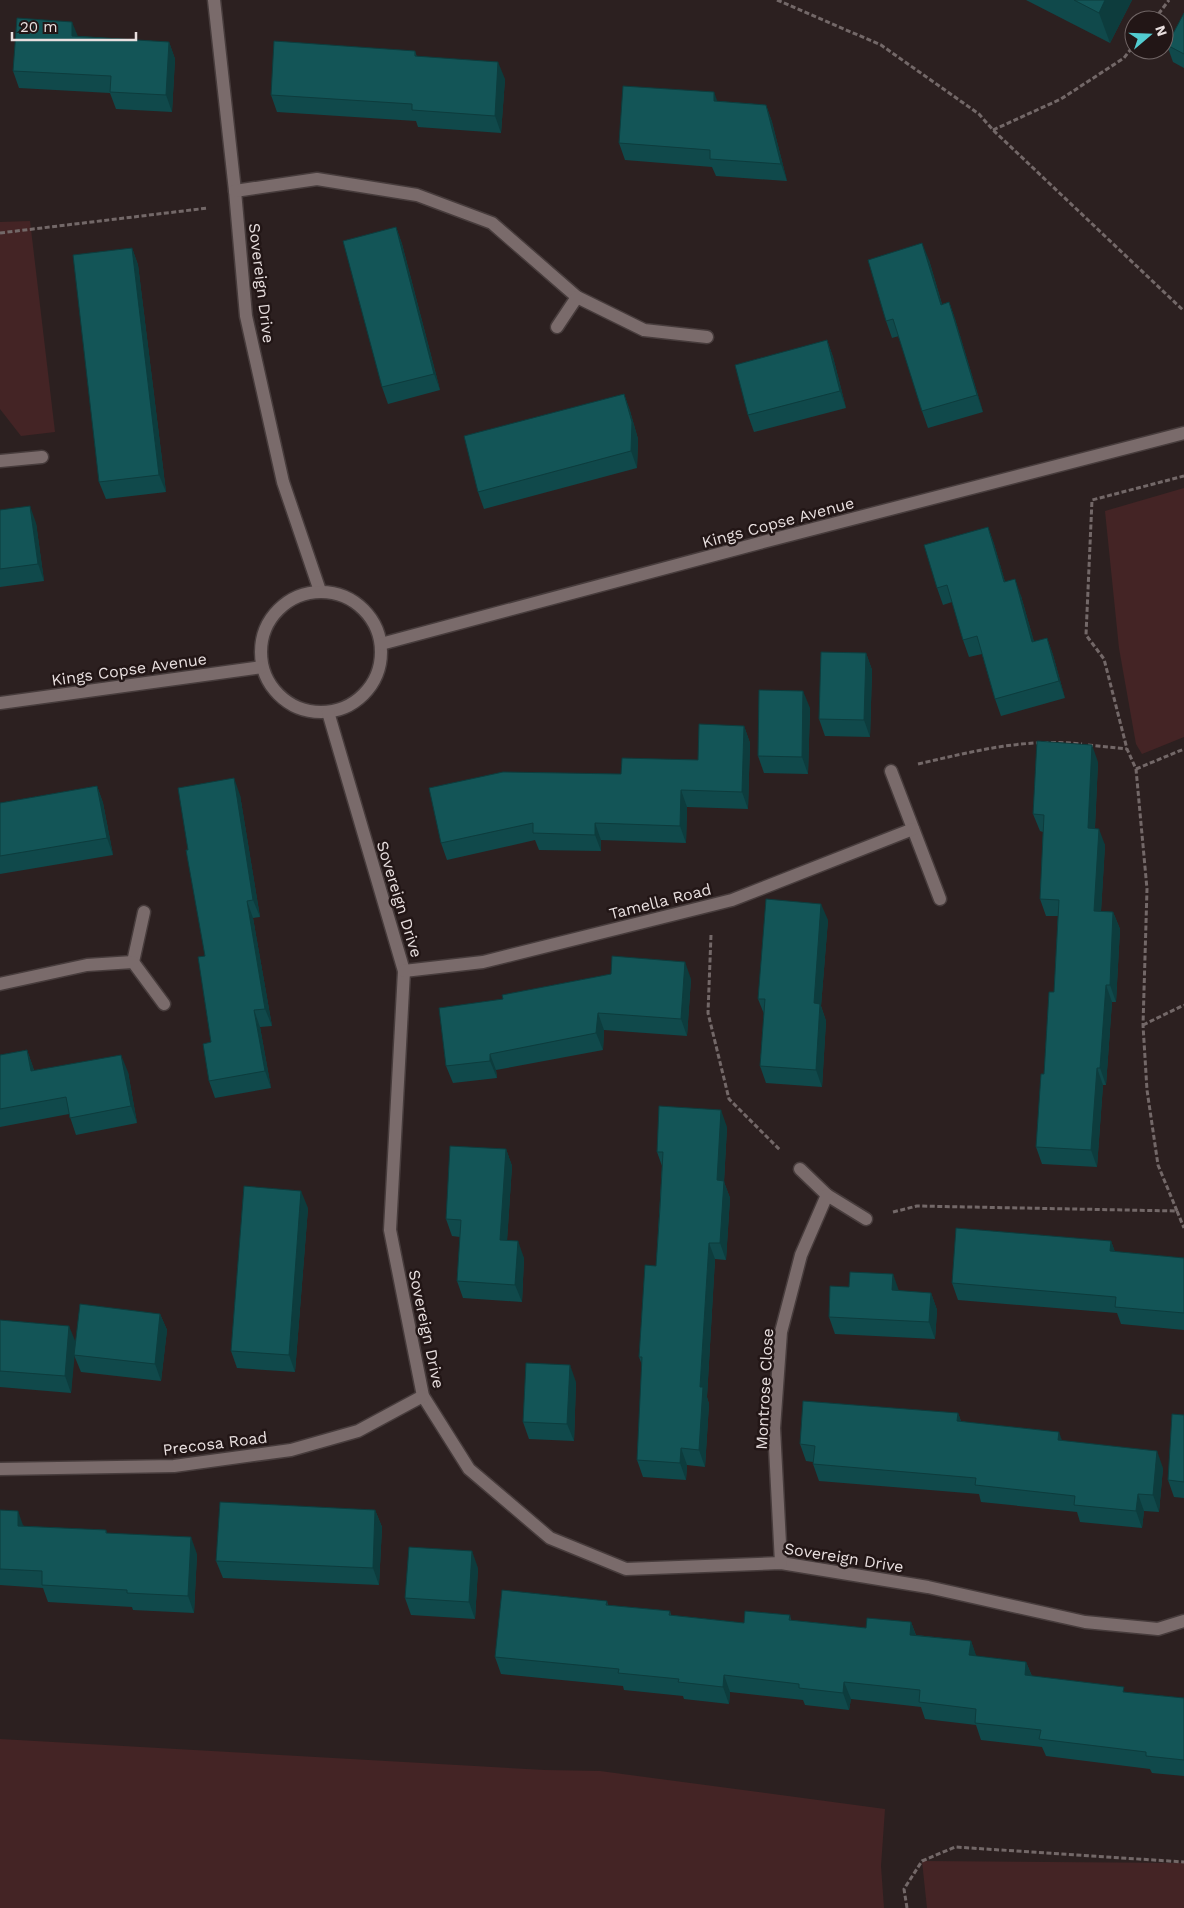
<svg xmlns="http://www.w3.org/2000/svg" width="1184" height="1908" font-family="'Work Sans',sans-serif">
  <rect width="100%" height="100%" fill="#2c2020"/>
  <g fill="#442425">
    <path d="M 30,221 L 55,432 L 21,436 L 0,409 L 0,222 Z"/>
    <path d="M 1184,488 L 1184,737 L 1142,754 L 1136,744 L 1119,648 L 1105,511 Z"/>
    <path d="M 0,1739 L 545,1770 L 600,1771 L 885,1809 L 881,1866 L 884,1908 L 0,1908 Z"/>
    <path d="M 922,1861 L 1184,1863 L 1184,1908 L 927,1908 Z"/>
  </g>
  <g fill="none" stroke-linecap="round" stroke-linejoin="round">
    <g stroke="#473c3c" stroke-width="15">
      <g id="minor">
        <path d="M 214,0 L 235,191 L 246,316 L 283,482 L 320,591"/>
        <path d="M 235,191 L 317,179 L 417,195 L 492,223 L 577,297 L 644,330 L 707,337"/>
        <path d="M 557,327 L 577,297"/>
        <path d="M 0,461 L 42,457"/>
        <circle cx="321" cy="652" r="60"/>
        <path d="M 381,644 L 763,542 L 1184,433"/>
        <path d="M 0,703 L 262,667"/>
        <path d="M 328,712 L 404,971 L 390,1230 L 423,1396 L 469,1469 L 550,1538 L 626,1569 L 781,1563 L 928,1587 L 1085,1622 L 1158,1629 L 1184,1621"/>
        <path d="M 891,771 L 940,899"/>
        <path d="M 133,962 L 144,912"/>
        <path d="M 404,971 L 483,962 L 732,900 L 913,829"/>
        <path d="M 0,984 L 87,965 L 133,962 L 164,1004"/>
        <path d="M 800,1169 L 827,1195 L 866,1219"/>
        <path d="M 0,1469 L 174,1466 L 291,1450 L 358,1431 L 423,1396"/>
        <path d="M 781,1563 L 774,1428 L 781,1332 L 801,1255 L 827,1195"/>
      </g>
    </g>
    <g stroke="#736868" stroke-width="3" stroke-dasharray="5 2.5" stroke-linecap="butt">
      <path d="M 777,0 L 881,45 L 979,114 L 993,130 L 1184,311"/>
      <path d="M 1154,20 L 1169,0"/>
      <path d="M 993,130 L 1061,99 L 1124,58 L 1134,45"/>
      <path d="M 0,233 L 208,208"/>
      <path d="M 1088,745 L 1127,749"/>
      <path d="M 918,764 C 975,751 1023,738 1082,744"/>
      <path d="M 1136,769 L 1184,749"/>
      <path d="M 711,935 L 708,1013 L 729,1099 L 780,1150"/>
      <path d="M 1143,1025 L 1184,1005"/>
      <path d="M 1177,1211 L 1184,1228"/>
      <path d="M 893,1212 L 917,1206 L 1177,1211 L 1158,1165 L 1147,1090 L 1143,1025 L 1147,889 L 1136,769 L 1127,749 L 1104,659 L 1086,635 L 1092,500 L 1184,476"/>
      <path d="M 907,1908 L 904,1889 L 922,1861 L 955,1847 L 1184,1862"/>
    </g>
    <use href="#minor" stroke="#7a6b6b" stroke-width="12"/>
  </g>
  <g fill="#10494b">
    <path d="M 1026,0 L 1132,0 L 1110,43 Z"/>
    <path d="M 1184,13 L 1184,68 L 1173,62 L 1167,45 Z"/>
    <path d="M 78,36 L 169,42 L 175,59 L 172,112 L 116,109 L 110,93 L 19,88 L 13,71 Z"/>
    <path d="M 415,51 L 417,57 L 505,79 L 501,133 L 418,127 L 416,121 L 277,112 L 271,95 Z"/>
    <path d="M 717,101 L 766,105 L 772,122 L 787,181 L 716,176 L 712,167 L 625,160 L 619,143 Z"/>
    <path d="M 396,227 L 402,244 L 440,390 L 388,404 L 382,387 Z"/>
    <path d="M 132,248 L 138,265 L 166,492 L 106,499 L 99,482 Z"/>
    <path d="M 929,260 L 942,304 L 949,302 L 955,319 L 983,412 L 928,428 L 922,411 L 899,336 L 892,338 L 886,321 Z"/>
    <path d="M 827,340 L 833,357 L 846,408 L 754,432 L 748,415 Z"/>
    <path d="M 624,394 L 630,411 L 638,439 L 637,468 L 484,509 L 478,492 Z"/>
    <path d="M 0,510 L 36,523 L 44,581 L 0,587 Z"/>
    <path d="M 988,527 L 994,544 L 1005,582 L 1021,596 L 1034,642 L 1047,638 L 1053,655 L 1065,698 L 1001,716 L 995,699 L 982,654 L 969,657 L 963,640 L 952,602 L 943,605 L 937,588 Z"/>
    <path d="M 866,653 L 872,670 L 870,737 L 825,736 L 819,719 Z"/>
    <path d="M 810,708 L 808,774 L 764,773 L 758,756 Z"/>
    <path d="M 744,726 L 750,743 L 748,809 L 687,807 L 686,843 L 601,840 L 601,851 L 539,850 L 535,840 L 447,860 L 441,843 L 621,774 L 698,760 Z"/>
    <path d="M 1098,762 L 1095,828 L 1105,845 L 1101,911 L 1113,912 L 1120,929 L 1116,1002 L 1112,1002 L 1106,1085 L 1103,1085 L 1097,1167 L 1042,1164 L 1036,1147 L 1044,1074 L 1054,992 L 1058,916 L 1046,916 L 1040,899 L 1043,832 L 1040,831 L 1033,814 Z"/>
    <path d="M 97,786 L 103,803 L 113,855 L 0,874 L 0,803 Z"/>
    <path d="M 240,795 L 260,917 L 253,918 L 272,1026 L 260,1027 L 271,1088 L 215,1098 L 209,1081 L 211,1042 L 205,956 L 188,850 Z"/>
    <path d="M 828,920 L 821,1006 L 826,1021 L 822,1087 L 766,1083 L 760,1066 L 764,1014 L 758,999 Z"/>
    <path d="M 691,979 L 687,1036 L 604,1030 L 603,1050 L 496,1070 L 497,1078 L 453,1083 L 446,1066 Z"/>
    <path d="M 27,1050 L 34,1070 L 128,1072 L 137,1123 L 76,1135 L 69,1114 L 0,1127 L 0,1055 Z"/>
    <path d="M 727,1127 L 724,1182 L 730,1198 L 726,1260 L 715,1259 L 707,1397 L 709,1404 L 705,1467 L 687,1465 L 686,1480 L 643,1477 L 637,1460 L 642,1365 L 639,1357 L 656,1266 L 662,1166 L 657,1152 Z"/>
    <path d="M 506,1149 L 512,1166 L 507,1240 L 524,1258 L 522,1302 L 463,1298 L 457,1281 L 460,1237 L 452,1236 L 446,1219 Z"/>
    <path d="M 308,1208 L 295,1372 L 237,1368 L 231,1351 Z"/>
    <path d="M 1111,1241 L 1115,1252 L 1184,1258 L 1184,1330 L 1121,1324 L 1117,1313 L 958,1300 L 952,1283 Z"/>
    <path d="M 899,1291 L 931,1293 L 937,1310 L 935,1339 L 835,1334 L 829,1317 Z"/>
    <path d="M 160,1314 L 167,1330 L 161,1381 L 81,1372 L 74,1355 L 71,1393 L 0,1387 L 0,1320 L 76,1343 Z"/>
    <path d="M 576,1382 L 574,1441 L 529,1439 L 523,1422 Z"/>
    <path d="M 958,1413 L 961,1421 L 1062,1441 L 1163,1468 L 1159,1512 L 1144,1511 L 1142,1528 L 1080,1522 L 1077,1512 L 981,1502 L 979,1494 L 819,1481 L 813,1464 L 813,1462 L 806,1461 L 800,1444 Z"/>
    <path d="M 1184,1415 L 1184,1498 L 1174,1497 L 1168,1480 Z"/>
    <path d="M 0,1510 L 24,1526 L 106,1530 L 107,1533 L 197,1554 L 194,1613 L 133,1610 L 132,1607 L 48,1602 L 43,1588 L 0,1585 Z"/>
    <path d="M 375,1510 L 382,1527 L 379,1585 L 223,1578 L 216,1561 Z"/>
    <path d="M 478,1568 L 475,1619 L 411,1615 L 405,1598 Z"/>
    <path d="M 607,1601 L 608,1605 L 670,1611 L 671,1615 L 744,1623 L 790,1615 L 791,1620 L 866,1628 L 911,1622 L 916,1635 L 971,1641 L 976,1656 L 1026,1662 L 1032,1676 L 1126,1692 L 1184,1698 L 1184,1776 L 1152,1773 L 1150,1769 L 1046,1756 L 1042,1747 L 981,1740 L 976,1725 L 925,1719 L 921,1707 L 851,1699 L 849,1710 L 805,1705 L 803,1700 L 730,1692 L 729,1704 L 684,1699 L 683,1696 L 624,1690 L 623,1686 L 501,1674 L 495,1657 Z"/>
  </g>
  <g fill="#0d3c3d">
    <path d="M 1105,0 L 1132,0 L 1110,43 L 1099,13 Z"/>
    <path d="M 72,22 L 79,39 L 72,36 Z"/>
    <path d="M 169,42 L 175,59 L 172,112 L 166,95 Z"/>
    <path d="M 498,62 L 505,79 L 501,133 L 495,116 Z"/>
    <path d="M 714,92 L 720,109 L 714,101 Z"/>
    <path d="M 766,105 L 772,122 L 787,181 L 781,164 Z"/>
    <path d="M 396,227 L 402,244 L 440,390 L 434,374 Z"/>
    <path d="M 922,243 L 929,260 L 947,322 L 941,305 Z"/>
    <path d="M 132,248 L 138,265 L 166,492 L 159,475 Z"/>
    <path d="M 949,302 L 955,319 L 983,412 L 977,395 Z"/>
    <path d="M 827,340 L 833,357 L 846,408 L 840,391 Z"/>
    <path d="M 624,394 L 630,411 L 638,439 L 637,468 L 631,451 Z"/>
    <path d="M 30,506 L 36,523 L 44,581 L 38,564 Z"/>
    <path d="M 988,527 L 994,544 L 1010,599 L 1004,582 Z"/>
    <path d="M 1015,579 L 1021,596 L 1039,659 L 1032,642 Z"/>
    <path d="M 1047,638 L 1053,655 L 1065,698 L 1059,681 Z"/>
    <path d="M 866,653 L 872,670 L 870,737 L 864,720 Z"/>
    <path d="M 803,691 L 810,708 L 808,774 L 802,757 Z"/>
    <path d="M 744,726 L 750,743 L 748,809 L 742,792 Z"/>
    <path d="M 1092,745 L 1098,762 L 1094,845 L 1088,828 Z"/>
    <path d="M 234,778 L 240,795 L 260,917 L 253,900 Z"/>
    <path d="M 97,786 L 103,803 L 113,855 L 107,838 Z"/>
    <path d="M 681,790 L 687,807 L 686,843 L 680,826 Z"/>
    <path d="M 595,823 L 601,840 L 601,851 L 595,835 Z"/>
    <path d="M 1099,829 L 1105,845 L 1100,928 L 1094,911 Z"/>
    <path d="M 247,901 L 253,918 L 272,1026 L 265,1009 Z"/>
    <path d="M 821,904 L 828,920 L 821,1006 L 826,1021 L 822,1087 L 816,1070 L 814,1003 Z"/>
    <path d="M 1113,912 L 1120,929 L 1116,1002 L 1110,985 Z"/>
    <path d="M 685,962 L 691,979 L 687,1036 L 681,1019 Z"/>
    <path d="M 1106,985 L 1112,1002 L 1106,1085 L 1100,1068 Z"/>
    <path d="M 254,1010 L 260,1027 L 271,1088 L 265,1071 Z"/>
    <path d="M 598,1013 L 604,1030 L 603,1050 L 596,1033 Z"/>
    <path d="M 27,1050 L 33,1067 L 37,1088 L 31,1071 Z"/>
    <path d="M 490,1054 L 496,1070 L 497,1078 L 490,1061 Z"/>
    <path d="M 121,1055 L 128,1072 L 137,1123 L 131,1106 Z"/>
    <path d="M 1097,1068 L 1103,1085 L 1097,1167 L 1091,1150 Z"/>
    <path d="M 721,1110 L 727,1127 L 724,1182 L 730,1198 L 726,1260 L 720,1243 L 717,1180 Z"/>
    <path d="M 506,1149 L 512,1166 L 506,1257 L 500,1240 Z"/>
    <path d="M 301,1191 L 308,1208 L 295,1372 L 289,1355 Z"/>
    <path d="M 518,1241 L 524,1258 L 522,1302 L 515,1285 Z"/>
    <path d="M 1111,1241 L 1117,1258 L 1110,1251 Z"/>
    <path d="M 709,1243 L 715,1259 L 707,1397 L 709,1404 L 705,1467 L 699,1450 L 700,1387 Z"/>
    <path d="M 893,1274 L 899,1291 L 892,1290 Z"/>
    <path d="M 931,1293 L 937,1310 L 935,1339 L 929,1322 Z"/>
    <path d="M 160,1314 L 167,1330 L 161,1381 L 155,1364 Z"/>
    <path d="M 69,1326 L 76,1343 L 71,1393 L 65,1376 Z"/>
    <path d="M 570,1365 L 576,1382 L 574,1441 L 567,1424 Z"/>
    <path d="M 958,1413 L 964,1430 L 957,1421 Z"/>
    <path d="M 1059,1432 L 1065,1449 L 1058,1440 Z"/>
    <path d="M 681,1448 L 687,1465 L 686,1480 L 680,1463 Z"/>
    <path d="M 1157,1451 L 1163,1468 L 1159,1512 L 1153,1495 Z"/>
    <path d="M 1138,1494 L 1144,1511 L 1142,1528 L 1136,1511 Z"/>
    <path d="M 375,1510 L 382,1527 L 379,1585 L 373,1568 Z"/>
    <path d="M 18,1511 L 24,1528 L 18,1526 Z"/>
    <path d="M 191,1537 L 197,1554 L 194,1613 L 188,1596 Z"/>
    <path d="M 472,1551 L 478,1568 L 475,1619 L 469,1602 Z"/>
    <path d="M 911,1622 L 917,1639 L 910,1635 Z"/>
    <path d="M 971,1641 L 977,1658 L 969,1655 Z"/>
    <path d="M 1026,1662 L 1033,1679 L 1025,1675 Z"/>
    <path d="M 724,1675 L 730,1692 L 729,1704 L 723,1687 Z"/>
    <path d="M 844,1682 L 851,1699 L 849,1710 L 843,1693 Z"/>
  </g>
  <g fill="#135557" stroke="#0d3c3d">
    <path d="M 1074,0 L 1105,0 L 1099,13 Z"/>
    <path d="M 1184,13 L 1184,54 L 1167,45 Z"/>
    <path d="M 17,18 L 72,22 L 72,36 L 169,42 L 166,95 L 110,92 L 111,76 L 13,71 Z"/>
    <path d="M 274,41 L 415,51 L 415,56 L 498,62 L 495,116 L 412,110 L 412,104 L 271,95 Z"/>
    <path d="M 623,86 L 714,92 L 714,101 L 766,105 L 781,164 L 710,159 L 710,150 L 619,143 Z"/>
    <path d="M 396,227 L 434,374 L 382,387 L 343,241 Z"/>
    <path d="M 922,243 L 941,305 L 949,302 L 977,395 L 922,411 L 893,319 L 886,321 L 868,260 Z"/>
    <path d="M 132,248 L 159,475 L 99,482 L 73,255 Z"/>
    <path d="M 827,340 L 840,391 L 748,415 L 735,365 Z"/>
    <path d="M 624,394 L 632,422 L 631,451 L 478,492 L 464,436 Z"/>
    <path d="M 30,506 L 38,564 L 0,569 L 0,510 Z"/>
    <path d="M 988,527 L 1004,582 L 1015,579 L 1032,642 L 1047,638 L 1059,681 L 995,699 L 977,636 L 963,640 L 947,585 L 937,588 L 924,545 Z"/>
    <path d="M 821,652 L 866,653 L 864,720 L 819,719 Z"/>
    <path d="M 759,690 L 803,691 L 802,757 L 758,756 Z"/>
    <path d="M 699,724 L 744,726 L 742,792 L 681,790 L 680,826 L 595,823 L 595,835 L 533,833 L 533,823 L 441,843 L 429,788 L 503,772 L 621,774 L 622,758 L 698,760 Z"/>
    <path d="M 1037,741 L 1092,745 L 1088,828 L 1099,829 L 1094,911 L 1113,912 L 1110,985 L 1106,985 L 1100,1068 L 1097,1068 L 1091,1150 L 1036,1147 L 1041,1074 L 1044,1074 L 1049,992 L 1054,992 L 1059,900 L 1040,899 L 1044,815 L 1033,814 Z"/>
    <path d="M 234,778 L 253,900 L 247,901 L 265,1009 L 254,1010 L 265,1071 L 209,1081 L 203,1044 L 211,1042 L 198,957 L 205,956 L 186,850 L 188,850 L 178,788 Z"/>
    <path d="M 97,786 L 107,838 L 0,856 L 0,803 Z"/>
    <path d="M 766,899 L 821,904 L 814,1003 L 820,1004 L 816,1070 L 760,1066 L 765,999 L 758,999 Z"/>
    <path d="M 612,956 L 685,962 L 681,1019 L 598,1013 L 596,1033 L 490,1054 L 490,1061 L 446,1066 L 439,1008 L 503,999 L 502,995 L 611,974 Z"/>
    <path d="M 27,1050 L 31,1071 L 121,1055 L 131,1106 L 70,1118 L 66,1097 L 0,1109 L 0,1055 Z"/>
    <path d="M 659,1106 L 721,1110 L 717,1180 L 724,1181 L 720,1243 L 709,1243 L 700,1387 L 703,1387 L 699,1450 L 681,1448 L 680,1463 L 637,1460 L 642,1357 L 639,1357 L 645,1265 L 656,1266 L 660,1208 L 663,1152 L 657,1152 Z"/>
    <path d="M 450,1146 L 506,1149 L 500,1240 L 518,1241 L 515,1285 L 457,1281 L 461,1220 L 446,1219 Z"/>
    <path d="M 244,1186 L 301,1191 L 289,1355 L 231,1351 Z"/>
    <path d="M 956,1228 L 1111,1241 L 1110,1251 L 1184,1258 L 1184,1313 L 1115,1307 L 1116,1297 L 952,1283 Z"/>
    <path d="M 850,1272 L 893,1274 L 892,1290 L 931,1293 L 929,1322 L 829,1317 L 830,1286 L 849,1287 Z"/>
    <path d="M 80,1304 L 160,1314 L 155,1364 L 74,1355 Z"/>
    <path d="M 0,1320 L 69,1326 L 65,1376 L 0,1371 Z"/>
    <path d="M 526,1363 L 570,1365 L 567,1424 L 523,1422 Z"/>
    <path d="M 803,1401 L 958,1413 L 957,1421 L 1059,1432 L 1058,1440 L 1157,1451 L 1153,1495 L 1138,1494 L 1136,1511 L 1074,1505 L 1075,1496 L 975,1485 L 976,1478 L 813,1464 L 815,1446 L 800,1444 Z"/>
    <path d="M 1172,1414 L 1184,1415 L 1184,1482 L 1168,1480 Z"/>
    <path d="M 220,1502 L 375,1510 L 373,1568 L 216,1561 Z"/>
    <path d="M 0,1510 L 18,1511 L 18,1526 L 106,1530 L 106,1533 L 191,1537 L 188,1596 L 127,1593 L 127,1590 L 42,1585 L 42,1571 L 0,1569 Z"/>
    <path d="M 409,1547 L 472,1551 L 469,1602 L 405,1598 Z"/>
    <path d="M 502,1590 L 607,1601 L 606,1605 L 670,1611 L 669,1615 L 744,1623 L 745,1611 L 790,1615 L 789,1620 L 866,1628 L 867,1618 L 911,1622 L 910,1635 L 971,1641 L 969,1655 L 1026,1662 L 1025,1675 L 1124,1687 L 1123,1692 L 1184,1698 L 1184,1760 L 1146,1756 L 1146,1752 L 1039,1739 L 1041,1730 L 975,1723 L 976,1709 L 919,1702 L 920,1690 L 844,1682 L 843,1693 L 799,1688 L 799,1684 L 724,1675 L 723,1687 L 678,1682 L 679,1679 L 618,1673 L 619,1669 L 495,1657 Z"/>
  </g>
  <g text-anchor="middle" stroke-width="5" stroke-linejoin="round" paint-order="stroke">
    <g font-size="16" fill="#e8dfdf" stroke="#221616">
      <text transform="translate(262 283) rotate(83)" y="6">Sovereign Drive</text>
      <text transform="translate(778 522) rotate(-15)" y="6">Kings Copse Avenue</text>
      <text transform="translate(129 669) rotate(-8)" y="6">Kings Copse Avenue</text>
      <text transform="translate(400 899) rotate(73)" y="6">Sovereign Drive</text>
      <text transform="translate(660 901) rotate(-14)" y="6">Tamella Road</text>
      <text transform="translate(427 1329) rotate(78)" y="6">Sovereign Drive</text>
      <text transform="translate(764 1389) rotate(-87)" y="6">Montrose Close</text>
      <text transform="translate(215 1443) rotate(-7)" y="6">Precosa Road</text>
      <text transform="translate(844 1557) rotate(9)" y="6">Sovereign Drive</text>
    </g>
  </g>
  <g transform="translate(1149 35) rotate(71)"><circle r="24" fill="#221616" stroke="#716666"/>
  <path d="M0-4L9 19L0 12L-9 19Z" fill="#52ccd0"/>
  <text y="-8" font-size="14" font-weight="bold" text-anchor="middle" fill="#e8dfdf">N</text>
  </g>
  <path d="M12 32v8h124v-8" fill="none" stroke="#e8dfdf" stroke-width="2.5"/>
  <text x="20" y="32" font-size="15" fill="#e8dfdf" stroke="#221616" stroke-width="4" paint-order="stroke">20 m</text>
</svg>
